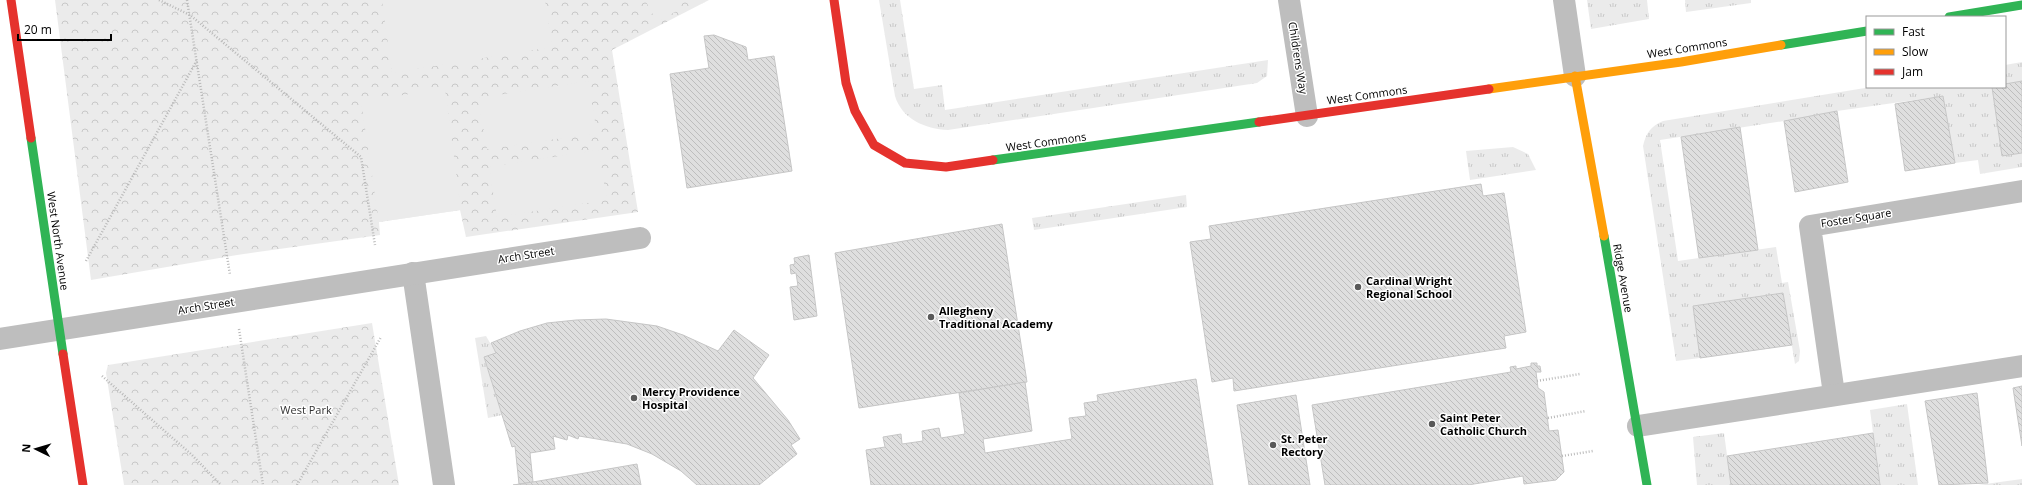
<svg xmlns="http://www.w3.org/2000/svg" width="2022" height="485" font-family="'Open Sans',sans-serif">
  <defs>
    <pattern id="grass-tufts" width="24" height="20" patternUnits="userSpaceOnUse"><rect width="24" height="20" fill="#ebebeb"/><path d="M3 7l-1-3M5 7V3M7 7l1-3M15 17l-1-3M17 17v-4M19 17l1-3" fill="none" stroke="#c8c8c8"/></pattern>
    <pattern id="park-crowns" width="20" height="18" patternUnits="userSpaceOnUse"><rect width="20" height="18" fill="#ebebeb"/><path d="M2 6a3 3 0 1 1 6 0M12 15a3 3 0 1 1 6 0" fill="none" stroke="#c8c8c8"/></pattern>
    <pattern id="building-back-hatch" width="6" height="6" patternUnits="userSpaceOnUse"><rect width="6" height="6" fill="#dfdfdf"/><path d="M-1 5l2 2M0 0l6 6M5-1l2 2" fill="none" stroke="#bebebe"/></pattern>
  </defs>
  <rect width="100%" height="100%" fill="#fff"/>
  <g fill="url(#grass-tufts)">
    <path d="M 879,0 L 900,0 L 914,89 L 942,85 L 945,110 L 1268,60 L 1267,76 L 1257,83 L 948,130 C 925,129 902,119 895,96 Z"/>
    <path d="M 1587,0 L 1647,0 L 1649,19 L 1591,29 Z"/>
    <path d="M 1685,0 L 1751,0 L 1751,3 L 1686,12 Z"/>
    <path d="M 2022,62 L 2022,81 L 2005,84 L 2005,65 Z"/>
    <path d="M 1871,87 L 1992,87 L 2002,156 L 2022,153 L 2022,167 L 1980,174 L 1978,160 L 1955,163 L 1943,96 L 1837,111 L 1784,121 L 1660,140 L 1678,261 L 1776,247 L 1782,283 L 1788,282 L 1800,351 L 1799,361 L 1795,364 L 1783,293 L 1693,306 L 1700,358 L 1676,361 L 1643,146 C 1646,133 1651,126 1663,121 Z"/>
    <path d="M 1513,147 L 1528,154 L 1536,170 L 1470,180 L 1466,151 Z"/>
    <path d="M 1186,195 L 1187,207 L 1034,230 L 1032,218 Z"/>
    <path d="M 486,336 L 496,353 L 484,358 L 502,415 L 488,418 L 475,338 Z"/>
    <path d="M 1907,404 L 1918,485 L 1880,485 L 1870,410 Z"/>
    <path d="M 1724,433 L 1731,485 L 1697,485 L 1693,437 Z"/>
    <path d="M 2022,479 L 2022,485 L 1978,485 Z"/>
  </g>
  <g fill="url(#park-crowns)">
    <path d="M 55,0 L 709,0 L 612,50 L 638,212 L 466,237 L 460,210 L 379,222 L 380,235 L 237,255 L 91,280 Z"/>
    <path d="M 372,323 L 399,485 L 124,485 L 106,373 L 108,365 Z"/>
  </g>
  <g fill="#ebebeb">
    <path d="M 382,0 L 545,0 L 552,47 L 392,73 Z"/>
    <path d="M 645,0 L 678,0 L 682,8 L 657,22 Z"/>
    <path d="M 588,81 L 597,133 L 487,149 L 478,98 Z"/>
    <path d="M 445,89 L 461,210 L 379,222 L 361,101 Z"/>
    <path d="M 598,150 L 607,200 L 497,217 L 489,167 Z"/>
  </g>
  <g fill="url(#building-back-hatch)" stroke="#c6c6c6">
    <path d="M 714,35 L 746,47 L 748,60 L 774,56 L 792,171 L 687,188 L 670,74 L 709,68 L 704,36 Z"/>
    <path d="M 2022,81 L 2022,153 L 2002,156 L 1992,87 L 2005,87 L 2005,84 Z"/>
    <path d="M 1943,96 L 1955,163 L 1905,171 L 1895,104 Z"/>
    <path d="M 1837,111 L 1848,182 L 1795,192 L 1784,121 Z"/>
    <path d="M 1740,127 L 1758,250 L 1699,258 L 1681,137 Z"/>
    <path d="M 1481,184 L 1483,196 L 1504,193 L 1526,332 L 1504,336 L 1506,348 L 1234,391 L 1233,378 L 1212,382 L 1190,242 L 1211,239 L 1209,226 Z"/>
    <path d="M 1002,224 L 1027,382 L 859,408 L 835,253 Z"/>
    <path d="M 809,255 L 817,316 L 794,320 L 790,287 L 798,286 L 796,273 L 791,274 L 790,265 L 795,264 L 794,258 Z"/>
    <path d="M 1783,293 L 1792,345 L 1700,358 L 1693,306 Z"/>
    <path d="M 606,319 L 657,326 L 683,335 L 718,351 L 734,330 L 769,355 L 753,378 L 788,420 L 800,439 L 791,445 L 797,454 L 759,485 L 697,485 L 681,471 L 652,454 L 627,444 L 579,436 L 578,439 L 568,435 L 567,440 L 553,436 L 555,449 L 530,453 L 533,482 L 519,484 L 515,446 L 512,447 L 484,357 L 496,353 L 491,343 L 520,331 L 547,323 L 576,320 Z"/>
    <path d="M 1531,363 L 1537,363 L 1537,366 L 1540,366 L 1541,372 L 1536,372 L 1538,388 L 1544,392 L 1549,431 L 1558,430 L 1564,472 L 1556,480 L 1524,484 L 1523,476 L 1468,485 L 1325,485 L 1312,405 L 1511,372 L 1510,367 L 1516,366 L 1516,369 L 1531,366 Z"/>
    <path d="M 1196,379 L 1213,485 L 871,485 L 866,450 L 885,447 L 883,437 L 901,434 L 902,444 L 923,441 L 922,431 L 939,428 L 941,438 L 965,434 L 959,393 L 1025,382 L 1032,431 L 983,439 L 985,453 L 1072,439 L 1069,418 L 1086,416 L 1084,403 L 1098,401 L 1097,395 Z"/>
    <path d="M 2022,386 L 2022,446 L 2013,388 Z"/>
    <path d="M 1977,393 L 1988,483 L 1939,485 L 1925,401 Z"/>
    <path d="M 1296,395 L 1310,485 L 1249,485 L 1237,405 Z"/>
    <path d="M 1873,433 L 1880,485 L 1731,485 L 1727,456 Z"/>
    <path d="M 637,464 L 641,485 L 513,485 L 533,482 Z"/>
  </g>
  <g fill="none" stroke-linecap="round" stroke-linejoin="round">
    <g stroke="#b9b9b9" stroke-width="2.5" stroke-dasharray="1 2" stroke-linecap="butt">
      <path d="M 159,0 L 190,15 L 361,157 L 375,245"/>
      <path d="M 187,0 L 230,275"/>
      <path d="M 86,261 L 197,60"/>
      <path d="M 239,329 L 263,485"/>
      <path d="M 102,376 L 192,455 L 221,485"/>
      <path d="M 1537,381 L 1580,374"/>
      <path d="M 1548,418 L 1586,411"/>
      <path d="M 1562,456 L 1593,451"/>
      <path d="M 297,485 L 381,337"/>
    </g>
    <g stroke="#bebebe" stroke-width="22">
      <path d="M 1289,0 L 1307,116"/>
      <path d="M 1564,0 L 1575,76"/>
      <path d="M 413,273 L 444,485"/>
      <path d="M 0,339 L 640,238"/>
      <path d="M 1834,394 L 1810,226 L 2022,191"/>
      <path d="M 1638,426 L 2022,366"/>
    </g>
    <g stroke="#30b455" stroke-width="9">
      <path d="M 1949,17 L 2022,5"/>
      <path d="M 1781,45 L 1867,31"/>
      <path d="M 31,138 L 63,354"/>
      <path d="M 993,160 L 1259,122"/>
      <path d="M 1604,236 L 1647,485"/>
    </g>
    <g stroke="#ff9f0a" stroke-width="9">
      <path d="M 1575,76 L 1604,236"/>
      <path d="M 1489,89 L 1681,62 L 1781,45"/>
    </g>
    <g stroke="#e5322d" stroke-width="9">
      <path d="M 11,0 L 31,138"/>
      <path d="M 834,0 L 846,83 L 855,111 L 874,145 L 905,163 L 946,167 L 993,160"/>
      <path d="M 1259,122 L 1489,89"/>
      <path d="M 63,354 L 83,485"/>
    </g>
  </g>
  <g fill="#595959" stroke="#fff" stroke-width="1.5">
    <circle cx="1358" cy="287" r="4"/>
    <circle cx="931" cy="317" r="4"/>
    <circle cx="634" cy="398" r="4"/>
    <circle cx="1432" cy="424" r="4"/>
    <circle cx="1273" cy="445" r="4"/>
  </g>
  <g text-anchor="middle" stroke-width="3" stroke-linejoin="round" paint-order="stroke">
    <g font-size="11" fill="#000" stroke="#fff">
      <text transform="translate(1687 48) rotate(-9)" y="4">West Commons</text>
      <text transform="translate(1298 58) rotate(81)" y="4">Childrens Way</text>
      <text transform="translate(1367 95) rotate(-8)" y="4">West Commons</text>
      <text transform="translate(1046 142) rotate(-8)" y="4">West Commons</text>
      <text transform="translate(1856 218) rotate(-9)" y="4">Foster Square</text>
      <text transform="translate(58 241) rotate(82)" y="4">West North Avenue</text>
      <text transform="translate(526 255) rotate(-9)" y="4">Arch Street</text>
      <text transform="translate(1623 278) rotate(80)" y="4">Ridge Avenue</text>
      <text transform="translate(206 306) rotate(-9)" y="4">Arch Street</text>
    </g>
    <g font-size="11" font-weight="bold" fill="#000" stroke="#fff" text-anchor="start">
      <text x="1366" y="285">Cardinal Wright<tspan x="1366" dy="13">Regional School</tspan></text>
      <text x="939" y="315">Allegheny<tspan x="939" dy="13">Traditional Academy</tspan></text>
      <text x="642" y="396">Mercy Providence<tspan x="642" dy="13">Hospital</tspan></text>
      <text x="1440" y="422">Saint Peter<tspan x="1440" dy="13">Catholic Church</tspan></text>
      <text x="1281" y="443">St. Peter<tspan x="1281" dy="13">Rectory</tspan></text>
    </g>
    <g font-size="11" fill="#323232" stroke="#fff">
      <text x="306" y="414">West Park</text>
    </g>
  </g>
  <rect x="1866" y="16" width="140" height="72" fill="#ffffff" stroke="#999999"/>
  <rect x="1874" y="29" width="20" height="6" fill="#30b455" stroke="#999999"/>
  <text x="1902" y="36" font-size="12" fill="#000000">Fast</text>
  <rect x="1874" y="49" width="20" height="6" fill="#ff9f0a" stroke="#999999"/>
  <text x="1902" y="56" font-size="12" fill="#000000">Slow</text>
  <rect x="1874" y="69" width="20" height="6" fill="#e5322d" stroke="#999999"/>
  <text x="1902" y="76" font-size="12" fill="#000000">Jam</text>
  <g transform="translate(36 449) rotate(275)" stroke="#ffffff" stroke-width="3" paint-order="stroke">
  <path d="M0-3L7 15L0 10L-7 15Z" fill="#000000"/>
  <text y="-6" font-size="11" font-weight="bold" text-anchor="middle" fill="#000000">N</text>
  </g>
  <path d="M18 34v6h93v-6" fill="none" stroke="#000000" stroke-width="2"/>
  <text x="24" y="34" font-size="12" fill="#000000" stroke="#ffffff" stroke-width="3" paint-order="stroke">20 m</text>
</svg>
